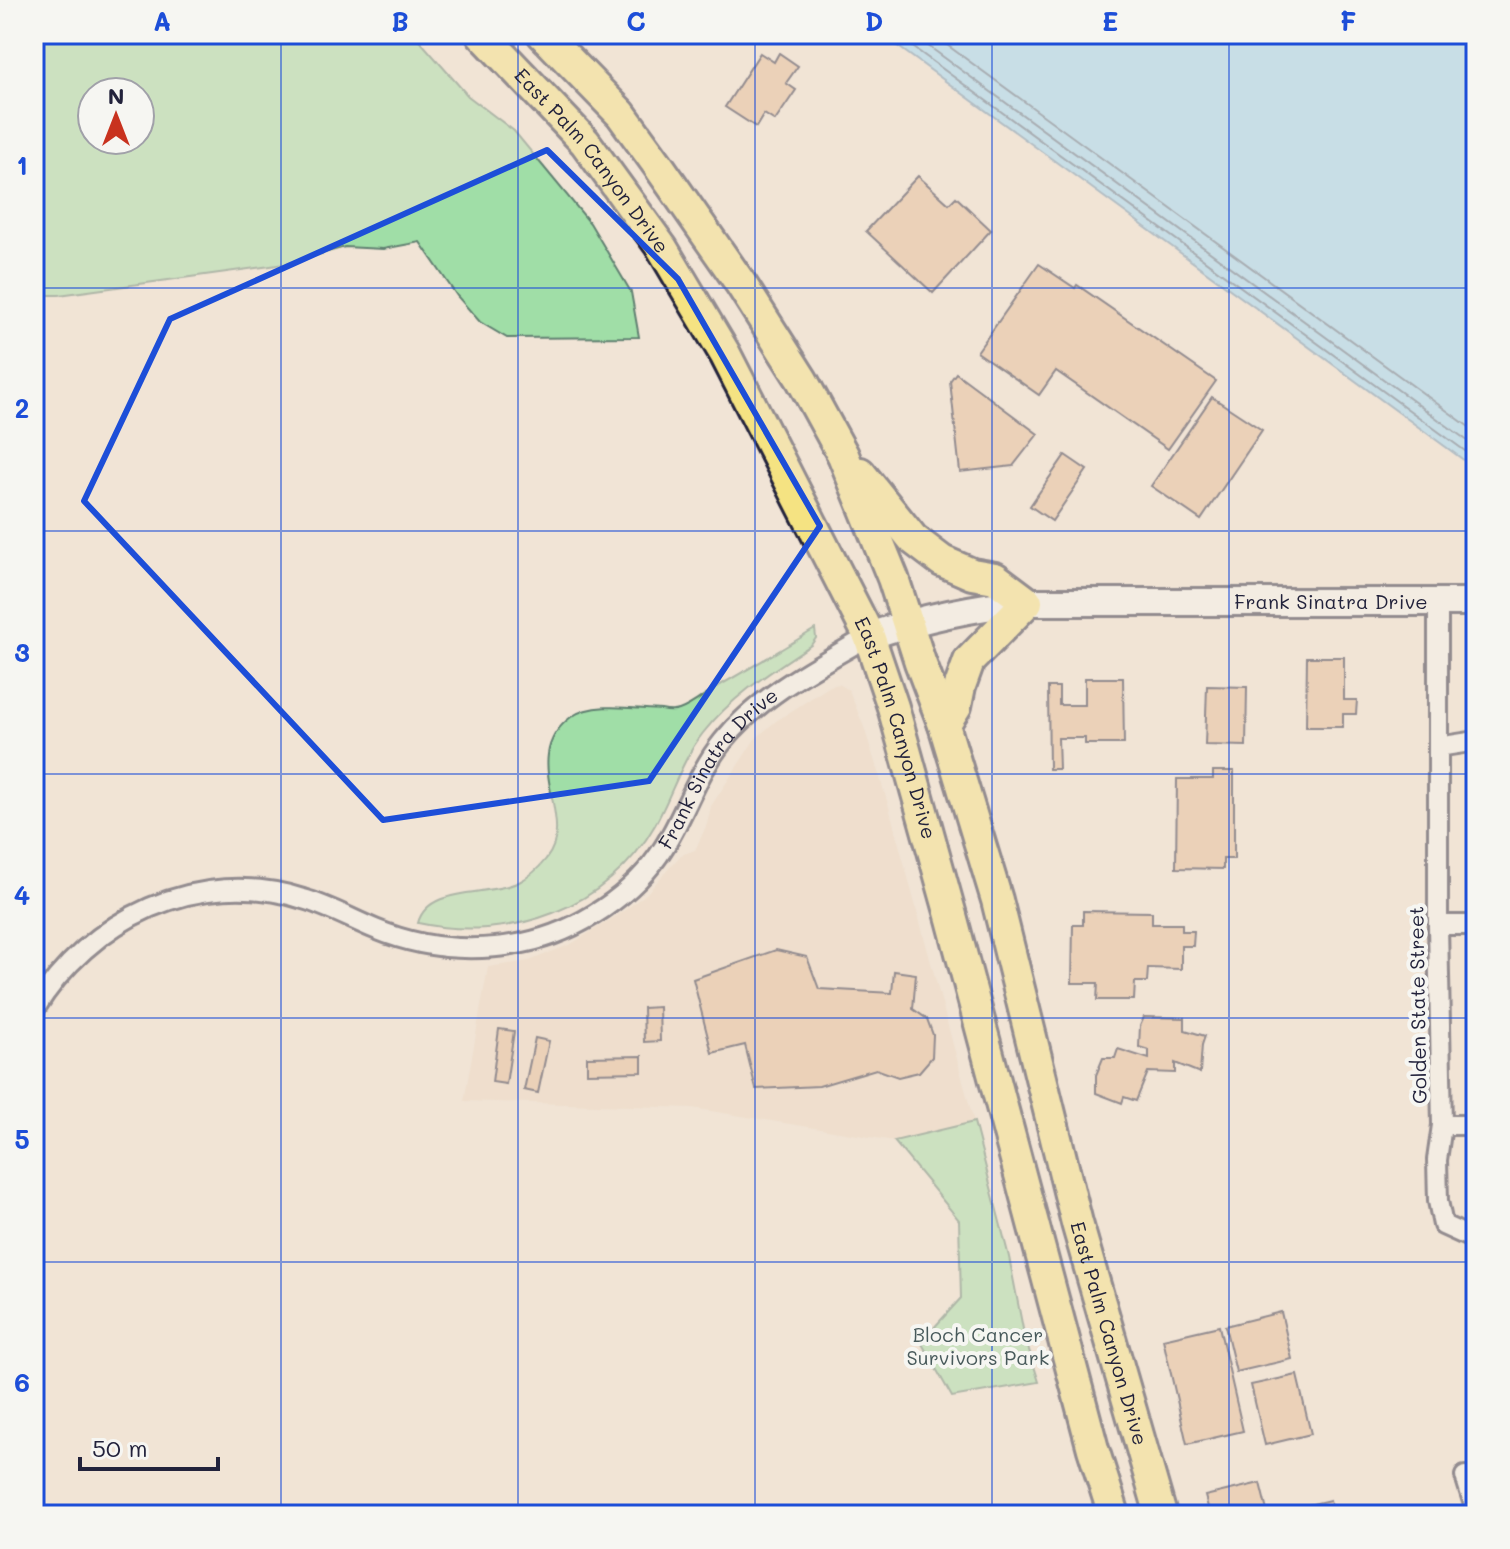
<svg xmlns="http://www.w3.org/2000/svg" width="1510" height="1549" font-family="Mali,sans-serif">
  <rect width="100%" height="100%" fill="#f1e4d6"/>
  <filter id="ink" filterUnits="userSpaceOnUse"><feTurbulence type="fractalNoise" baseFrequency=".0125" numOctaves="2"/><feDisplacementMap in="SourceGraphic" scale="16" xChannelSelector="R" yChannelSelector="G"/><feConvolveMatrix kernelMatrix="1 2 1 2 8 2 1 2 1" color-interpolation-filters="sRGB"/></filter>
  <g filter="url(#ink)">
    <path fill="#edd8c3" d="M 839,684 L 849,690 L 864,727 L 889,807 L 974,1122 L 894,1141 L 692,1108 L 464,1101 L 488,967 L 529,961 L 571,944 L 621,913 L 646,894 L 681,855 L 695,850 L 707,824 L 711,806 L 755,739 L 776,721 L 830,686 Z"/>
    <g fill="#a0dea7" stroke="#618071" stroke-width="2" fill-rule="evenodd">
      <path d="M 34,34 L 414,34 L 468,96 L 514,131 L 590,223 L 631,292 L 639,337 L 507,338 L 480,322 L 457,296 L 420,242 L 383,249 L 345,247 L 285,264 L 59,295 L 34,295 ZM 92,92 L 140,92 L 140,140 L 92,140 Z"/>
      <path d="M 815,629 L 816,638 L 811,645 C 772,671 732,696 703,733 C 681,761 672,795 655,825 C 608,909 509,943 418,923 C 428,885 489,897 519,882 C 529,877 539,868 546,859 C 579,819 516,758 571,717 C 594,701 634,709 661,710 C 666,711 674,712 679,710 C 691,706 704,695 715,688 C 749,669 782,649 815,629 Z"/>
      <path d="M 974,1122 L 1009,1257 L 1024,1334 L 1039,1382 L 952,1397 L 921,1342 L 961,1298 L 959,1220 L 894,1141 Z"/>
    </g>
    <path fill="#98d8fa" stroke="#698fae" stroke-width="2" d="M 881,34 L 1476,34 L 1476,469 Z"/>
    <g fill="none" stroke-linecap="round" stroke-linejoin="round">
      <g stroke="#516b87" stroke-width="2">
        <path d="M 895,34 L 1476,459"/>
        <path d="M 912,34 L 1476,447"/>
        <path d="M 932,34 L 1476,432"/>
      </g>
    </g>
    <g fill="#e5bb96" stroke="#22223b" stroke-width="2">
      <path d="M 647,34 L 686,34 L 647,38 Z"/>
      <path d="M 760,53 L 774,62 L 779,53 L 798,66 L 786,83 L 796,90 L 775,121 L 764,114 L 756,127 L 725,107 Z"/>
      <path d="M 918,176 L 949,204 L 956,197 L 991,230 L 933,293 L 866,231 Z"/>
      <path d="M 1039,264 L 1075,288 L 1077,285 L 1216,381 L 1168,449 L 1056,371 L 1039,395 L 977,352 Z"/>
      <path d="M 956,373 L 1038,434 L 1013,466 L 960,472 L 950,381 Z"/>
      <path d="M 1212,397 L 1262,430 L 1201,520 L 1151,486 Z"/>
      <path d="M 1065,455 L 1087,470 L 1052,521 L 1030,506 Z"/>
      <path d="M 1307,657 L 1344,657 L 1344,700 L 1357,700 L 1356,714 L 1343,714 L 1343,727 L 1306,727 Z"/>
      <path d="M 1085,678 L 1123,678 L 1124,744 L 1085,744 L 1085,738 L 1058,738 L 1059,769 L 1049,769 L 1048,687 L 1059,687 L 1059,705 L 1085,705 Z"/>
      <path d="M 1207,686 L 1247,687 L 1246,746 L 1205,745 Z"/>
      <path d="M 1213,771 L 1234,771 L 1234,859 L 1223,859 L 1223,869 L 1176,868 L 1177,779 L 1213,779 Z"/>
      <path d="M 1083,911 L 1152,912 L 1152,924 L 1182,924 L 1182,931 L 1194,931 L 1193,946 L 1181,946 L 1181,969 L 1148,968 L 1147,982 L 1135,982 L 1134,1000 L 1097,1000 L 1098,983 L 1072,983 L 1073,925 L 1083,925 Z"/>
      <path d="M 776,950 L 807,957 L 819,989 L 892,993 L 894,971 L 916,974 L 913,1009 L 927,1019 L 933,1035 L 932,1057 L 919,1072 L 898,1077 L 876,1069 L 819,1086 L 756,1089 L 745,1045 L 712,1053 L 693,979 Z"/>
      <path d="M 659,1007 L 660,1041 L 644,1042 L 643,1008 Z"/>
      <path d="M 1144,1017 L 1185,1018 L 1185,1030 L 1205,1036 L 1202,1045 L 1200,1073 L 1175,1063 L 1175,1073 L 1148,1072 L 1136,1101 L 1124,1097 L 1122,1103 L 1096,1093 L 1096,1075 L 1103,1058 L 1115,1058 L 1118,1049 L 1149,1059 L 1149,1050 L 1139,1047 L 1140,1026 Z"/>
      <path d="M 499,1029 L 514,1031 L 506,1084 L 492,1082 Z"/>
      <path d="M 535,1038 L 549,1041 L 538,1093 L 524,1090 Z"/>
      <path d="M 642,1056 L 642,1072 L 587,1073 L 587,1057 Z"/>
      <path d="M 1281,1312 L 1292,1359 L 1236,1372 L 1225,1326 Z"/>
      <path d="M 1219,1326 L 1243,1431 L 1187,1444 L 1163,1339 Z"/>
      <path d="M 1297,1375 L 1311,1434 L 1265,1445 L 1251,1385 Z"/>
      <path d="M 1260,1483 L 1268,1515 L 1210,1515 L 1205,1496 Z"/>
      <path d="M 1330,1500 L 1334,1515 L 1275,1515 L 1274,1513 Z"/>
    </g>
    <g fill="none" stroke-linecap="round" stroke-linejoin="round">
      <g stroke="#22223b" stroke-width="24">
        <g id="minor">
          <path d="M 1438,603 L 1438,925 L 1442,1125 L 1437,1160 L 1438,1201 L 1443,1225 L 1476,1240"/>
          <path d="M 1438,747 L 1476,741"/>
          <path d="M 1438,925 L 1476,925"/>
          <path id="s1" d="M 34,1010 C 89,919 198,865 303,899 C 328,906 351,919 375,929 C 423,949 472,953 523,943 C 578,932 635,894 664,847 C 686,812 697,773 723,741 C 760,695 819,665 869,636"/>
          <path d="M 1442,1125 L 1476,1125"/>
          <path d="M 1465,1476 L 1476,1511"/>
        </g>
      </g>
      <g stroke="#22223b" stroke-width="32">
        <g id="secondary">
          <path id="s2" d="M 869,636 C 922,618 972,607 1027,602 L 1476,602"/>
        </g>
      </g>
      <g stroke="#22223b" stroke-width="36">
        <g id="primary">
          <path id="s3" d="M 482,34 L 585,142 L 662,248 L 725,354 L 869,636 L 893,707 L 952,919 L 1093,1449 L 1114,1515"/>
          <path id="s4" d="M 543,34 L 621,114 L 658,165 L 741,284 L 802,380 L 843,455 L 893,578 L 920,662 L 944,725 L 997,900 L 1077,1223 L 1161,1515"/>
          <path d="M 860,473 L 913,539 L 942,561 L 972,574 L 995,578 L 1027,602 L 969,661 L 960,686 L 956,706 L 944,725"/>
        </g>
      </g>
      <use href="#minor" stroke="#f6f6f2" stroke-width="18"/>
      <use href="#secondary" stroke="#f6f6f2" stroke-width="26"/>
      <use href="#primary" stroke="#f5e382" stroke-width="30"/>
    </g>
  </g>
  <path d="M0 0H1510V1549H0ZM 547,150 L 678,279 L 820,526 L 649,781 L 383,820 L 84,501 L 170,319 Z" fill="#f1e4d6" fill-opacity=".55" fill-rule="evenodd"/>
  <path fill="none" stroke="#1d4ed8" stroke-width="6" stroke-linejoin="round" d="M 547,150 L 678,279 L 820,526 L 649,781 L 383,820 L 84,501 L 170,319 Z"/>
  <path fill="none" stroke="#1d4ed8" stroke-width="2" stroke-opacity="0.55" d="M 281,34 L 281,1515M 518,34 L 518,1515M 755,34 L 755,1515M 992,34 L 992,1515M 1229,34 L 1229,1515M 34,288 L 1476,288M 34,531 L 1476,531M 34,774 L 1476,774M 34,1018 L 1476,1018M 34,1262 L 1476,1262"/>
  <g text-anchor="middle" stroke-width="8" stroke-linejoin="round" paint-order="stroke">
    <g font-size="20" fill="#22223b" stroke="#f6f6f2">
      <text dy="7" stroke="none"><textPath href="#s3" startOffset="168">East Palm Canyon Drive</textPath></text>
      <text dy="7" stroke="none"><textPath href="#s2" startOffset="466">Frank Sinatra Drive</textPath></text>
      <text dy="7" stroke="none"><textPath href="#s3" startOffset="816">East Palm Canyon Drive</textPath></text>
      <text dy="7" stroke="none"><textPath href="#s1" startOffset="814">Frank Sinatra Drive</textPath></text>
      <text transform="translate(1418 1005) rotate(-91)" y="7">Golden State Street</text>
      <text dy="7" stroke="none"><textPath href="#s4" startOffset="1438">East Palm Canyon Drive</textPath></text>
    </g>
    <g font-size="20" fill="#485a5b" stroke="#f6f6f2">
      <text x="978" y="1342">Bloch Cancer<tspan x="978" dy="23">Survivors Park</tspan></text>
    </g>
  </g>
  <rect width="1510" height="1549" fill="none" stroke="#f6f6f2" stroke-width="88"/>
  <g transform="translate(116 116)"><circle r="38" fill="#f6f6f2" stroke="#a1a1a9" stroke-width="2"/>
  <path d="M0-6L14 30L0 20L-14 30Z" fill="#c8321e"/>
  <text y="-12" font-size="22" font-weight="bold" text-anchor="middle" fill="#22223b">N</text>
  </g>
  <path d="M80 1457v12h138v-12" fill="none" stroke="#22223b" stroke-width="4"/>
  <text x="92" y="1457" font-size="24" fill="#22223b" stroke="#f6f6f2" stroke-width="6" paint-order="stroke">50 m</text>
  <rect x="44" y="44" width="1422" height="1461" fill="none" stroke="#1d4ed8" stroke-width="3"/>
  <g font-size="26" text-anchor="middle" font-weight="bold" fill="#1d4ed8">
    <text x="162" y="31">A</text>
    <text x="400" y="31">B</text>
    <text x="636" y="31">C</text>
    <text x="874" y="31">D</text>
    <text x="1110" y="31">E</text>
    <text x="1348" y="31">F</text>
    <text x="22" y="175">1</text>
    <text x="22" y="418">2</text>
    <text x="22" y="662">3</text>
    <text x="22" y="905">4</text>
    <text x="22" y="1149">5</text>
    <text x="22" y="1392">6</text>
  </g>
</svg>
